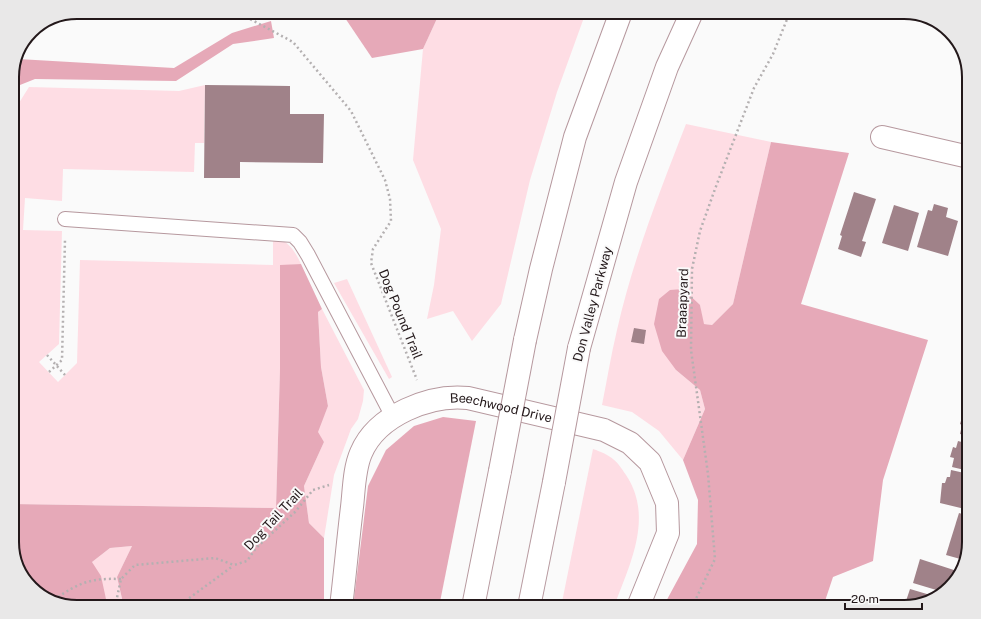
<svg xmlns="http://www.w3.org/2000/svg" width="981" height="619" font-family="'Public Sans',sans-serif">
  <rect width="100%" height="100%" fill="#fafafa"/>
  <g fill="#fedde4">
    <path d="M 440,12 L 586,12 L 557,92 L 530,180 L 501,304 L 472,341 L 453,311 L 427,319 L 434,285 L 441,229 L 413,160 L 423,49 Z"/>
    <path d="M 205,85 L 204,143 L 195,143 L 194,172 L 63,169 L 62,201 L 25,198 L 23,230 L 62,231 L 59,344 L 39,362 L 58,382 L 77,363 L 80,260 L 273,265 L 273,242 L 276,238 C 289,241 296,253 301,264 L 280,266 L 280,369 L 276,508 L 12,504 L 12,114 L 29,87 L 179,91 Z"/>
    <path d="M 686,124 L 771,142 L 733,304 L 712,325 L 703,324 L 700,305 L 676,370 L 700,390 L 705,409 L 683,460 L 659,431 L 632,412 L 602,405 C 607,380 611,355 617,330 C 633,259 660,191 686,124 Z"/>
    <path d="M 347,279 L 392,377 L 389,379 L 334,283 Z"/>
    <path d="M 322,309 L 364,390 L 363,401 L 358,419 L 351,429 L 334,475 L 324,538 L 309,523 L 304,486 L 324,442 L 317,432 L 328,406 L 321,367 L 318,312 Z"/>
    <path d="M 593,449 C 610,455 616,459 626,475 C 654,517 630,564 614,607 L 561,607 Z"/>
    <path d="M 132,546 L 117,577 L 124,607 L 96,607 L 106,599 L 92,562 L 110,548 Z"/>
  </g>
  <g fill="#e6a9b8">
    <path d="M 341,12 L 440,12 L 423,49 L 372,58 Z"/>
    <path d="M 271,21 L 274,38 L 233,44 L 176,81 L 35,79 L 20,85 L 12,97 L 12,73 L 18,59 L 174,68 L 232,33 Z"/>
    <path d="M 771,142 L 849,153 L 801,304 L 928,340 L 883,480 L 873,561 L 833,577 L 823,607 L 663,607 L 697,544 L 698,500 L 683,460 L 705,409 L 700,390 L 676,370 L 662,351 L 654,324 L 659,299 L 670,290 L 683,289 L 700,305 L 704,324 L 712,325 L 733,304 Z"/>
    <path d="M 301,264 L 322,309 L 318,312 L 321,367 L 328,406 L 318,432 L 324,442 L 304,486 L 309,523 L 324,538 L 324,607 L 124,607 L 117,577 L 132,546 L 110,548 L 92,562 L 101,576 L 106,599 C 103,602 99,606 95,607 C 79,611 55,603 42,594 L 41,596 L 21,575 L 12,546 L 12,504 L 276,508 L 280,369 L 280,265 Z"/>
    <path d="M 443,417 L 476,421 L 439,607 L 353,607 L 368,486 L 386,450 L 414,426 Z"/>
  </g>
  <g fill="#a08289">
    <path d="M 205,85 L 290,86 L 290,114 L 324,114 L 323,163 L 240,162 L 240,178 L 204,178 Z"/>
    <path d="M 854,192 L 876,199 L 862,241 L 866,242 L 861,257 L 838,249 L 842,236 L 840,235 Z"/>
    <path d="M 934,204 L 948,208 L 946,217 L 958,221 L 948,256 L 917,247 L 928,210 L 932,211 Z"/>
    <path d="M 894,205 L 919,213 L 908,251 L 882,243 Z"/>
    <path d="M 969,220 L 969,234 L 966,233 Z"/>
    <path d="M 634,328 L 646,330 L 644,344 L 631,342 Z"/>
    <path d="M 968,407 L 969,408 L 969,436 L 960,434 L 962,425 L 960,424 L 963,414 L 966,415 Z"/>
    <path d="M 958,441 L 969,444 L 969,471 L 952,467 L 954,458 L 950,457 L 953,447 L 956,448 Z"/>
    <path d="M 951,470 L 969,474 L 969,510 L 940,503 L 942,483 L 945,483 L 947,477 L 950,477 Z"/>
    <path d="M 959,513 L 969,516 L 969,542 L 964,560 L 946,555 Z"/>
    <path d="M 920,559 L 960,572 L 958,578 L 943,592 L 913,583 Z"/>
    <path d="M 910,589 L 937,597 L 904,607 Z"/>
  </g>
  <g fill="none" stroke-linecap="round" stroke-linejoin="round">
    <g stroke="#b6989e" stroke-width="16">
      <path id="lane" d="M 65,219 L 293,235 L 300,242 L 308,255 L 393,417"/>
    </g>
    <g stroke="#b6989e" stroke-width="24">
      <g id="street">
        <path d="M 882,137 L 969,157"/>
        <path id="s1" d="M 341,607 C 345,574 348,540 352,507 C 354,490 354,469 361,453 C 377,415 430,394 468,398 L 604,430 L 630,443 L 650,462 L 667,503 L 668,533 L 638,607"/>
      </g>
    </g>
    <g stroke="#b6989e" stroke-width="24">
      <g id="highway">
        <path d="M 525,340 L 541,269 L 575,137 L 621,12"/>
        <path d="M 579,348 L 626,182 L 667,67 L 692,12"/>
        <path d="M 473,607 L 500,471"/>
        <path d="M 529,607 L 554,482"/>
      </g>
    </g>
    <g stroke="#b4b0b1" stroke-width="2.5" stroke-dasharray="2 3" stroke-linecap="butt">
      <path d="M 237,12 L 293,42 L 351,111 L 385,180 L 390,199 L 391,221 L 373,249 L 371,263 L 417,380"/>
      <path d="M 47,355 L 65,375"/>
      <path d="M 49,372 L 62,360 L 65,240"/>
      <path d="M 54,600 C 79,582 91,578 121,579"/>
      <path d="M 115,607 L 121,579 L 135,565 L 215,558 L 234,565 L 247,561 L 256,548 L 295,512 L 313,490 L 329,485"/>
      <path d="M 177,607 L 233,566"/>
      <path d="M 692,607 L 715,559 L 708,474 L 691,350 L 692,269 L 700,231 L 715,189 L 754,88 L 773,54 L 790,12"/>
    </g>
    <use href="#lane" stroke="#fff" stroke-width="14"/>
    <use href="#street" stroke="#fff" stroke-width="22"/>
    <use href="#highway" stroke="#fff" stroke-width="22"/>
    <g stroke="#b6989e" stroke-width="24" stroke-linecap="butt">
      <g id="highway-bridge">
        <path d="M 500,471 L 525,340"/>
        <path d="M 554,482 L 579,348"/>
      </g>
    </g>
    <use href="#highway-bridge" stroke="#fff" stroke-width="22"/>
  </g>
  <g text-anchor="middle" stroke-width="4" stroke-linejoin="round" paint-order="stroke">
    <g font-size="13" fill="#23181a" stroke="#fafafa">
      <text transform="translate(682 303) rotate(-88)" y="5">Braaapyard</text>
      <text transform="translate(592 304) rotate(-75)" y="5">Don Valley Parkway</text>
      <text transform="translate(401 314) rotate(68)" y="5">Dog Pound Trail</text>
      <text dy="5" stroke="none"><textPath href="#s1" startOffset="317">Beechwood Drive</textPath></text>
      <text transform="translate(273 519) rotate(-47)" y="5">Dog Tail Trail</text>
    </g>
  </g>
  <path d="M0 0H981V619H0ZM77 19H904A58 58 0 0 1 962 77V542A58 58 0 0 1 904 600H77A58 58 0 0 1 19 542V77A58 58 0 0 1 77 19Z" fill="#e9e8e8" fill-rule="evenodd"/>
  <path fill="none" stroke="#23181a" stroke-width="2" d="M77 19H904A58 58 0 0 1 962 77V542A58 58 0 0 1 904 600H77A58 58 0 0 1 19 542V77A58 58 0 0 1 77 19Z"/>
  <path d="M845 603v6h77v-6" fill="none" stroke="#23181a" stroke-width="2"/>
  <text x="851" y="603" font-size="12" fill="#23181a" stroke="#fafafa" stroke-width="3" paint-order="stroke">20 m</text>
</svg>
